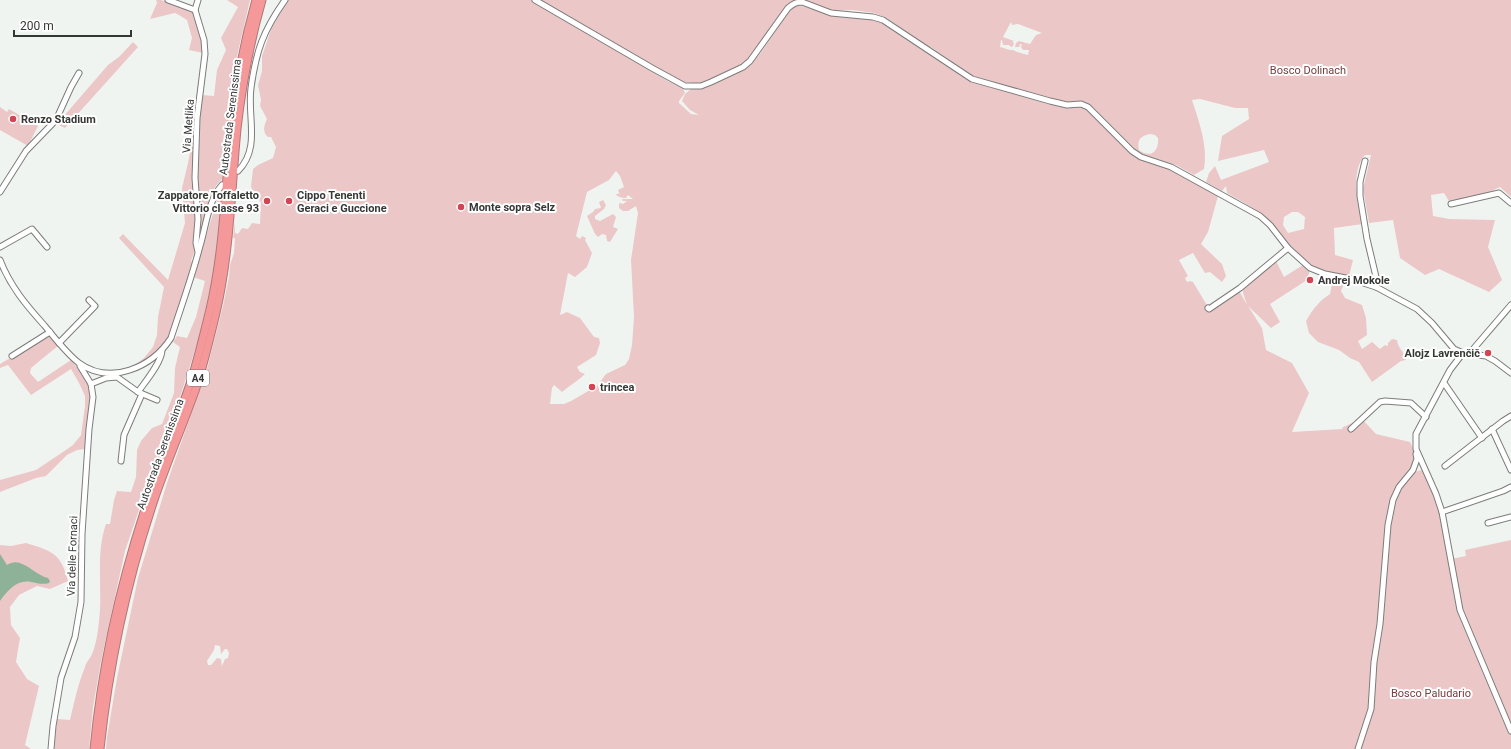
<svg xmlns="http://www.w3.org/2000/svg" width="1511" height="749" font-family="Roboto,sans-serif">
  <rect width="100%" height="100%" fill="#f0f4f1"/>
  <g fill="#ecc7c7" fill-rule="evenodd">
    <path d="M 156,0 L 161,0 L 192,11 C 198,21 202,42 203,53 L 189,50 L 192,38 L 187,20 L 179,15 L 175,13 L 150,19 L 157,3 Z"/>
    <path d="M 227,0 L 250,0 L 234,69 L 222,179 C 202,198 209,220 198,241 L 200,218 L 197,187 L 198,141 L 202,95 L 214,96 L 217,70 L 226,50 L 221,38 L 238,7 Z"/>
    <path d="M 288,0 L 531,0 L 668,81 L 683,88 L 685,93 L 679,101 L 679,103 L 691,114 L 699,115 L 690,110 L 682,101 L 685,94 L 691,89 L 714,84 L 748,67 L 760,54 L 790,10 L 798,5 L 829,14 L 886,22 L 963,74 L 990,85 L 989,87 L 1000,90 L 1001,88 L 1050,101 L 1081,104 L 1132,151 L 1171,167 L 1210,189 L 1210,191 L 1218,196 L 1208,232 L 1201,244 L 1222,264 L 1226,276 L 1222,282 L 1210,272 L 1205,273 L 1193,253 L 1179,260 L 1188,276 L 1185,278 L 1187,282 L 1190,281 L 1193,282 L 1208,307 L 1237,287 L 1247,305 L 1243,293 L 1243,286 L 1276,261 L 1284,277 L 1303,265 L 1310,270 L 1307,280 L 1270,304 L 1280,322 L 1271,328 L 1248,306 L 1262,328 L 1266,350 L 1292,363 L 1309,393 L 1292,432 L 1342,429 L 1343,427 L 1362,419 L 1376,434 L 1410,442 L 1416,455 L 1414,472 L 1422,470 L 1435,492 L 1451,559 L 1466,556 L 1465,550 L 1511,540 L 1511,749 L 106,749 L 107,737 L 117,678 L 138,578 L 167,483 L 207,369 L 223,306 L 229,277 L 230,265 L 234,253 L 235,238 L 233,238 L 235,222 L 235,233 L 238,234 L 242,228 L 248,229 L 252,223 L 260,224 L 261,202 L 253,194 L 251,186 L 253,169 L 258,165 L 273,158 L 276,147 L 271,137 L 268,137 C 262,132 264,125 267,119 L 260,106 L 261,100 L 258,85 L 262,71 L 262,56 L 272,27 ZM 616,171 L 620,176 L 624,187 L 618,190 L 620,195 L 618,193 L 616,195 C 619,197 621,198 626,198 L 628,195 L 633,199 L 622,199 L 623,201 L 627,201 L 623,204 L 620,203 L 619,204 L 619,208 L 623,211 L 628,211 L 636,206 L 638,213 L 631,260 L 634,317 L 632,345 L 629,359 L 625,365 L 606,374 L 597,386 L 571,401 L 564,404 L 550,404 L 552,388 L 554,385 L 562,392 C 570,385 578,381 585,374 L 580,372 L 577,367 L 596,355 L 600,343 L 599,338 L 594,337 L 580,318 L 567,312 L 560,315 L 568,273 L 575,277 L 587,267 L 592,253 L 585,240 L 586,238 L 582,236 L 580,239 L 576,236 L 587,192 L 609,180 ZM 215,645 L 220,646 L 221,654 L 225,649 L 227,649 L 229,653 L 228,658 L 225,659 L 222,666 L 221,659 L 217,658 L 211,665 L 208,665 L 207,661 L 214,650 Z"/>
    <path d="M 539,0 L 796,0 L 789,4 L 746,62 L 708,81 L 697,84 L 686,82 L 685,84 L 680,82 Z"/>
    <path d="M 803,0 L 1511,0 L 1511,197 L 1500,187 L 1481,196 L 1450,203 L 1444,193 L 1431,195 L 1433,216 L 1449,219 L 1495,220 L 1488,247 L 1502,280 L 1489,292 L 1439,269 L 1425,275 L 1400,258 L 1393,220 L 1369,223 L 1363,189 L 1371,155 L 1365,155 C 1350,171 1358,205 1363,224 L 1334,228 L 1335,255 L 1353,260 L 1349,276 C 1338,274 1325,273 1316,268 C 1296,256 1284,236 1268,220 C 1256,208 1242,202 1227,193 L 1226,186 L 1222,191 L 1206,182 L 1209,173 L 1215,166 L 1221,180 L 1269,162 L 1264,150 L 1218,161 L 1222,136 L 1249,119 L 1248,108 L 1235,108 L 1200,99 L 1192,100 C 1199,122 1208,145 1204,169 L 1194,175 L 1176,165 L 1144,155 L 1134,148 L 1095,109 L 1087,104 L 1080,102 L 1064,102 L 979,79 L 969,74 L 931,47 L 928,47 L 887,18 L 874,13 L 853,10 L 824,11 ZM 1011,22 L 1012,25 L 1018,24 L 1042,33 L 1036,35 L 1030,44 L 1019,41 L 1016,43 L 1015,47 L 1020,47 L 1019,45 L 1022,44 L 1021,47 L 1023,50 L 1029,50 L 1028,55 C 1024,54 1016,52 1013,50 L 1010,50 L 1000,47 L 1001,40 L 1002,40 L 1003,45 L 1009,45 L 1011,47 L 1013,46 L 1014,43 L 1012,42 L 1014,41 L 1003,37 ZM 1150,134 L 1155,135 L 1158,138 C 1159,151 1151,159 1139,150 C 1137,140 1140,136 1150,134 ZM 1292,212 L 1298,212 L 1305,217 L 1304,229 L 1288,233 L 1283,225 L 1284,217 Z"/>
    <path d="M 133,42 L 138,47 L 65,128 L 57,124 L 108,65 L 119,57 Z"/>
    <path d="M 0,107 L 7,112 L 9,109 L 38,126 L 28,146 L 0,130 Z"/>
    <path d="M 195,135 L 197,225 L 194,241 L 194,253 L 191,261 L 193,262 L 172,328 L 165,343 L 147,360 L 131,368 L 144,358 L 153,347 L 157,335 L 158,317 L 164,287 L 119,238 L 123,234 L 168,280 L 185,223 L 182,188 L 188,163 L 193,136 Z"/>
    <path d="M 223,189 L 217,259 L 199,337 L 181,394 L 156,460 L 125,551 L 102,656 L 93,707 L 89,749 L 54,749 L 57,719 L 70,720 C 74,703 78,684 85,667 C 86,662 90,659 92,654 C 96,645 98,632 99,621 C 103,589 95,555 106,524 L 110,524 L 114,500 L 117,491 L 131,492 L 136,477 L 137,450 L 141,441 L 152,428 L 162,424 L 174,393 L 175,368 L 180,347 L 173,342 L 177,336 L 187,338 L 196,317 L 205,281 L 193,277 L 213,214 L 219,195 Z"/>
    <path d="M 603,200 L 606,205 L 604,209 L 595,216 L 595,219 L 600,221 L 613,214 L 616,217 L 613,227 L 618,229 L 610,242 L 607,241 L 606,235 L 602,234 L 598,237 L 595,234 L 587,216 L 593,212 L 595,209 L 601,208 L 599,202 Z"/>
    <path d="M 1333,279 L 1345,281 L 1341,291 L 1345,298 L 1362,305 L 1366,318 L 1367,335 L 1358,341 L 1362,349 L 1372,342 L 1380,349 L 1385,345 L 1388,346 L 1388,343 L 1392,339 L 1397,340 C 1398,349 1404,350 1406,360 L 1401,361 L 1372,382 L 1359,362 L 1350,358 L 1339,350 L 1318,342 L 1309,333 L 1306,321 C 1313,309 1319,301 1330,294 Z"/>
    <path d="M 49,335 L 59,345 L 31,368 L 30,373 L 38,382 L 71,360 C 77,368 84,375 88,383 C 95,400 86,430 85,449 L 77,450 L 67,455 L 46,476 L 36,478 L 0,492 L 0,480 L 36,470 L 63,452 L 73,445 L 81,435 L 85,406 L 85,396 L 79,383 L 71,369 L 31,395 L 8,365 L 0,368 L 0,364 Z"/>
    <path d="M 26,543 C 52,551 61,553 68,581 L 50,589 L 37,586 L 19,595 L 10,607 L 11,625 L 20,638 L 16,662 L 27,679 L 39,686 L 25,745 L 31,749 L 0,749 L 0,545 L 11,546 Z"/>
  </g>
  <path fill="#8eb297" d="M 0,554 L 7,565 C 21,555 34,575 48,578 L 50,581 L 49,583 C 43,585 37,583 31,582 C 17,579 7,591 0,601 Z"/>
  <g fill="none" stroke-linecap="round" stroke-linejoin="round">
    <g stroke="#7a7d7a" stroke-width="7">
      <g id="minor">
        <path d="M 168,0 L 195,10"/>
        <path d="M 535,0 L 652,68 L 685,86 L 701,86 L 711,82 L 743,67 L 750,61 L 788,8 C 793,4 796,2 802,2 L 831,13 L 873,17 L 883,20 L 972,79 L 1050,101 L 1067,105 L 1081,104 L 1088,107 L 1132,151 L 1141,157 L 1171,167 L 1260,216 L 1270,225 L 1288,248 L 1310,268 L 1325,274 L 1351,279 L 1376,287 L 1417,309 L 1432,323 L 1454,349 L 1463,353 L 1486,356 L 1495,361 L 1511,373"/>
        <path d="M 1365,161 L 1360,182 L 1360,196 L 1367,239 L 1377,281 L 1376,287"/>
        <path d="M 238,171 C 261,148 247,117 251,88 C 256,51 263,31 285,0"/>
        <path d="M 0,192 L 26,151 L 56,120 L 71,87 L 79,73"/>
        <path d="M 1451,204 L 1499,193 L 1511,203"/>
        <path d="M 0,247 L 32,229 L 47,247"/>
        <path d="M 198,252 L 196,243 L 198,219 L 195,178 L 197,118 L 205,54 L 204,40 L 195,10 L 198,0"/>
        <path d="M 0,260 C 10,286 26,305 44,325 C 55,338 66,353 79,363 C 111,386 152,367 171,338 C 181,307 192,277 200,246 C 206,226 208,201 222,185"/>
        <path d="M 1208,308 L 1209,309 L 1240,288 L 1288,248"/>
        <path d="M 59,343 L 95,306 L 89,300"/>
        <path d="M 1463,353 L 1450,370 L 1416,434 L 1416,449 L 1436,494 L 1442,512 L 1460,610 L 1511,731"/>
        <path d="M 1469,354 L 1511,305"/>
        <path d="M 12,356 L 50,332"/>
        <path d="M 1444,383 L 1482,438"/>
        <path d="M 91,384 L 106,378 L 117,377 L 138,392 L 157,400"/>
        <path d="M 138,392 C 145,382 162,362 162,350"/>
        <path d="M 1351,429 L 1380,402 L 1385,401 L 1411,403 L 1426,417"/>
        <path d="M 1492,429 L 1511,470"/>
        <path d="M 121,461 L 124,435 L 142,394"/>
        <path d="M 1445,466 L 1503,421 L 1511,416"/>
        <path d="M 1442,512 L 1503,491 L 1511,487"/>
        <path d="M 1488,523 L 1511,517"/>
        <path d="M 51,749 L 53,726 L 61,678 L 75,637 L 81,602 L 82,534 L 89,429 L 93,397 L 91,384 L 80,366 L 80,364"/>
        <path d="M 1358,749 L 1371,709 L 1374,662 L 1380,624 L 1388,525 L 1393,500 L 1399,487 L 1413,470 L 1417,459 L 1416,454"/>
      </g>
    </g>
    <g stroke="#b27677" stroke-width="9">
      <g id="highway">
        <path d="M 94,749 C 102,664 121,581 148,500 C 160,461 177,423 190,384 C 198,359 204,334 210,309 C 224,250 225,189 231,129 C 236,85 244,42 256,0"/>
        <path d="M 100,749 C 109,664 127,581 154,500 C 167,462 183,425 196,388 C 204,363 210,338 216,313 C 230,253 231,191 237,129 C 242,85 250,42 262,0"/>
      </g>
    </g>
    <use href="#minor" stroke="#fff" stroke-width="5"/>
    <use href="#highway" stroke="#f5989a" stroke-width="7"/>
  </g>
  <g fill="#d44453" stroke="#fff" stroke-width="1.5">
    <circle cx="13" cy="119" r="4"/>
    <circle cx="267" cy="201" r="4"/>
    <circle cx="289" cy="201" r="4"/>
    <circle cx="461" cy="207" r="4"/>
    <circle cx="1310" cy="280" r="4"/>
    <circle cx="1488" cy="353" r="4"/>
    <circle cx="592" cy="387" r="4"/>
  </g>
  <g text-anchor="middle" stroke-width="4" stroke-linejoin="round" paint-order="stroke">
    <rect fill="#fff" stroke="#727372" stroke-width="1" x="187" y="370" width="22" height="16" rx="3"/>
    <g font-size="10" font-weight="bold" fill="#353735">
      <text x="198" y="382">A4</text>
    </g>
    <g font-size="11" fill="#793c3e" stroke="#fff">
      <text x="1308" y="74">Bosco Dolinach</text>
      <text x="1431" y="697">Bosco Paludario</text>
    </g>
    <g font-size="11" fill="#353735" stroke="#fff">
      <text transform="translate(230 117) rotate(-83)" y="4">Autostrada Serenissima</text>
      <text transform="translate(188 126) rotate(-86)" y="4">Via Metlika</text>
      <text transform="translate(160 454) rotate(-70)" y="4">Autostrada Serenissima</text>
      <text transform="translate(72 556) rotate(-88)" y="4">Via delle Fornaci</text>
    </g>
    <g font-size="11" font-weight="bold" fill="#353735" stroke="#fff" text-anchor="start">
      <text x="21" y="123">Renzo Stadium</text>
      <text x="259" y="199" text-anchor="end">Zappatore Toffaletto<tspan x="259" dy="13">Vittorio classe 93</tspan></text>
      <text x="297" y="199">Cippo Tenenti<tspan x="297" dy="13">Geraci e Guccione</tspan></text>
      <text x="469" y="211">Monte sopra Selz</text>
      <text x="1318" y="284">Andrej Mokole</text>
      <text x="1480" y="357" text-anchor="end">Alojz Lavrenčič</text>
      <text x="600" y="391">trincea</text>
    </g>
  </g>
  <path d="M14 30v6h117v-6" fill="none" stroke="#353735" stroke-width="2"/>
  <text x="20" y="30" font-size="12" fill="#353735" stroke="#ffffff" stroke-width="3" paint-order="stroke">200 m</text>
</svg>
